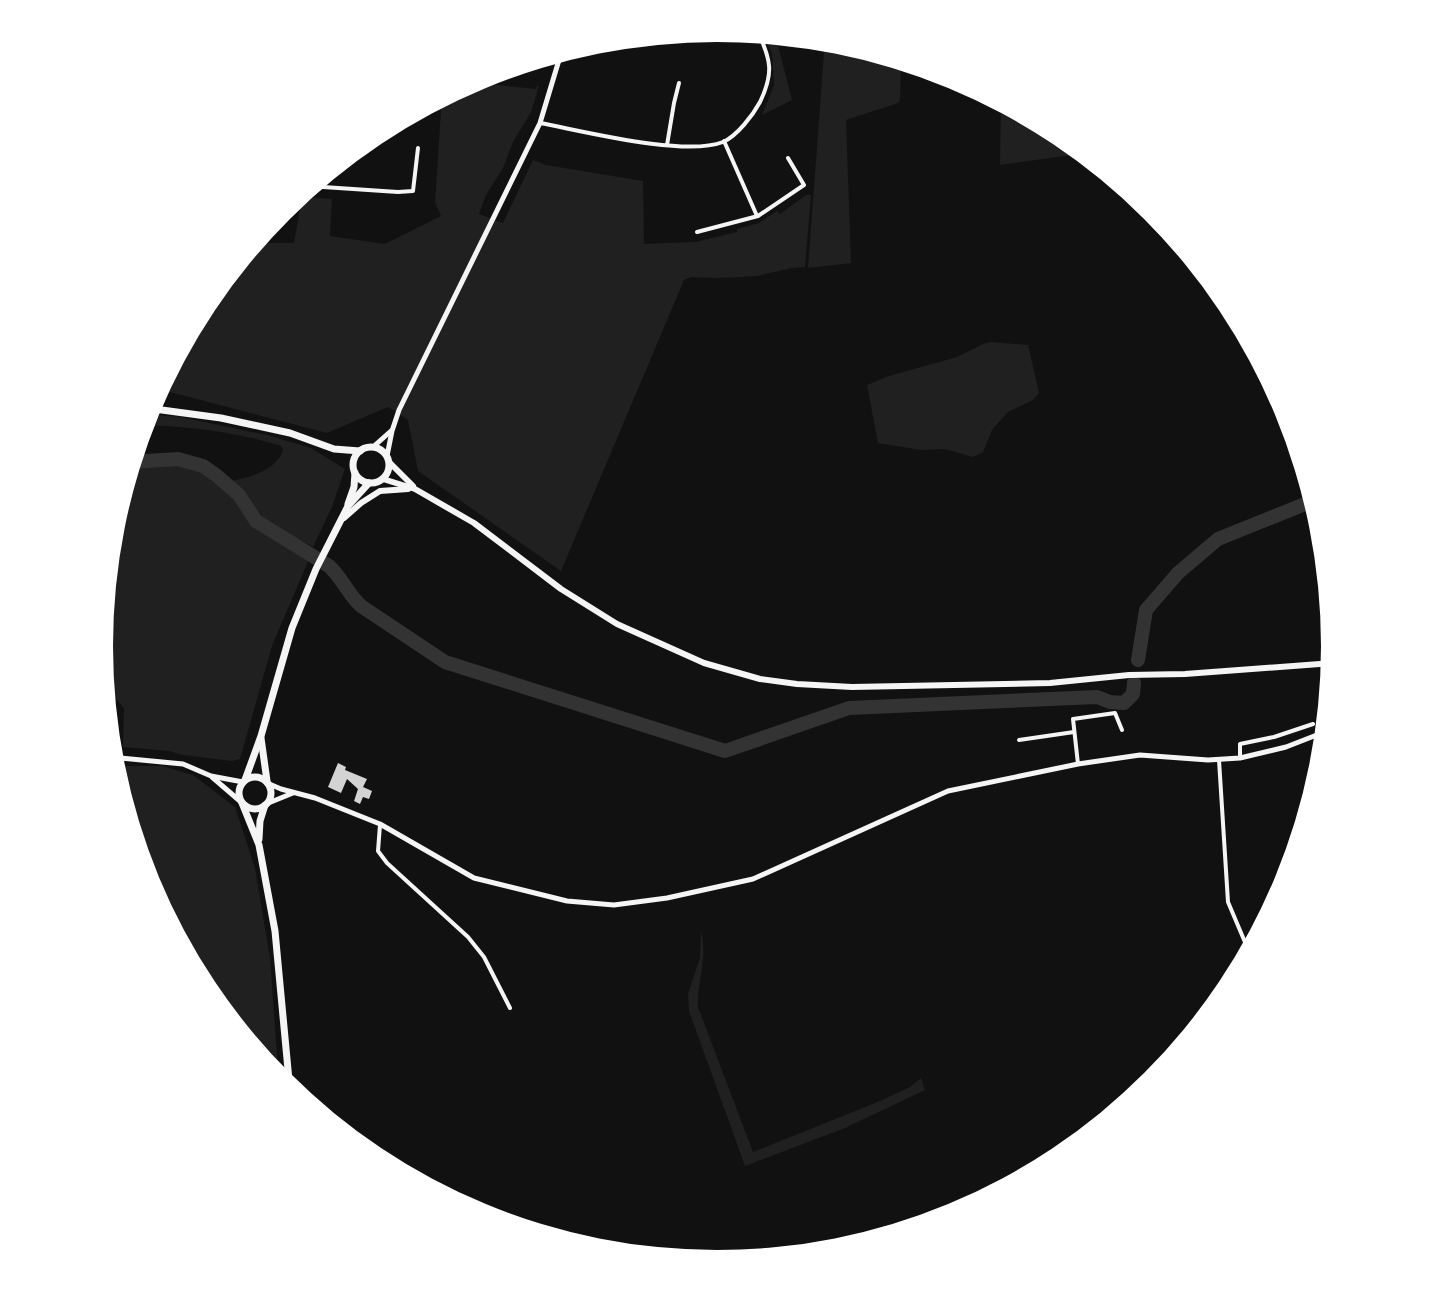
<svg xmlns="http://www.w3.org/2000/svg" width="1434" height="1292" font-family="Barlow,sans-serif">
  <rect width="100%" height="100%" fill="#111"/>
  <g fill="#202020">
    <path d="M 762,32 L 775,34 L 792,100 L 762,115 L 774,85 L 772,53 Z"/>
    <path d="M 825,39 L 838,40 L 901,59 L 900,100 L 898,103 L 846,120 L 851,263 L 808,268 Z"/>
    <path d="M 467,82 L 536,89 L 537,86 L 539,86 L 531,112 L 513,142 L 503,168 L 486,195 L 479,214 L 503,223 L 533,160 L 546,165 L 643,181 L 644,244 L 695,242 L 737,232 L 737,229 L 759,223 L 777,211 L 780,214 L 806,195 L 811,195 L 805,267 L 792,268 L 757,276 L 720,278 L 691,277 L 684,280 L 561,571 L 418,471 L 408,420 L 388,407 L 327,433 L 170,392 L 155,392 L 203,302 L 252,243 L 294,243 L 302,197 L 332,199 L 330,236 L 385,244 L 441,216 L 435,202 L 442,96 Z"/>
    <path d="M 1001,100 L 1061,132 L 1086,153 L 1000,165 Z"/>
    <path d="M 990,342 L 1028,345 L 1039,393 L 1033,400 L 1008,412 L 992,430 L 983,452 L 973,457 L 945,449 L 921,450 L 878,443 L 867,385 L 889,376 L 957,357 L 983,344 Z"/>
    <path d="M 145,414 L 180,417 L 267,435 L 311,448 L 345,469 L 332,507 L 313,547 L 271,525 L 262,517 L 232,481 C 252,476 276,471 283,450 L 281,446 C 236,432 188,426 141,425 Z"/>
    <path d="M 172,461 C 196,465 216,476 232,494 C 239,502 242,514 249,521 C 262,536 292,547 310,556 L 312,552 L 272,646 L 240,759 L 232,761 L 183,755 L 169,751 L 123,747 L 124,708 L 103,684 L 99,646 L 111,525 L 130,464 Z"/>
    <path d="M 111,766 L 162,766 L 193,775 L 235,807 L 255,868 L 270,958 L 279,1082 L 203,989 L 146,882 Z"/>
    <path d="M 701,931 C 708,958 697,980 698,1007 L 753,1152 L 880,1101 L 910,1087 L 921,1078 L 925,1090 L 845,1128 L 745,1166 L 689,1011 L 688,993 L 700,958 Z"/>
  </g>
  <g fill="none" stroke-linecap="round" stroke-linejoin="round">
    <g stroke="#333" stroke-width="14">
      <path d="M 130,462 L 178,459 L 203,466 L 216,475 L 239,495 L 256,521 L 329,566 C 342,578 348,594 361,606 L 445,662 L 725,751 L 849,708 L 1097,697 L 1110,702 L 1124,703 L 1133,694 L 1134,683"/>
      <path d="M 1138,660 L 1146,610 L 1178,573 L 1218,539 L 1315,500"/>
    </g>
  </g>
  <path fill="#d3d3d3" d="M 338,763 L 346,767 L 345,770 L 367,779 L 363,787 L 372,791 L 369,799 L 363,797 L 360,804 L 354,801 L 358,789 L 347,779 L 341,793 L 328,787 Z"/>
  <g fill="none" stroke-linecap="round" stroke-linejoin="round">
    <g stroke="#f5f5f5" stroke-width="4">
      <path d="M 540,123 C 583,131 684,157 723,142 C 737,136 753,115 760,102 C 774,73 771,60 758,32"/>
      <path d="M 724,141 L 757,216"/>
      <path d="M 667,145 L 674,103 L 679,83"/>
      <path d="M 308,186 L 398,192 L 413,191 L 418,148"/>
      <path d="M 697,232 L 758,216 L 804,185 L 788,158"/>
      <path d="M 1019,740 L 1074,732"/>
      <path d="M 1240,758 L 1240,744 L 1274,737 L 1313,724"/>
      <path d="M 1219,760 L 1228,902 L 1250,954"/>
      <path d="M 1078,764 L 1073,719 L 1115,713 L 1122,730"/>
      <path d="M 380,825 L 378,851 L 387,863 L 468,937 L 484,957 L 510,1008"/>
    </g>
    <g stroke="#f5f5f5" stroke-width="5">
      <path d="M 373,447 L 391,431"/>
      <path d="M 387,456 L 392,431 L 399,410 L 540,123 L 562,50"/>
      <path d="M 110,757 L 183,764 L 211,776 L 243,782"/>
      <path d="M 212,777 L 241,802"/>
      <path d="M 267,783 L 281,789 L 315,798 L 380,824 L 474,878 L 567,901 L 614,905 L 667,898 L 753,879 L 948,791 L 1078,764 L 1140,755 L 1208,760 L 1240,758 L 1286,747 L 1327,731"/>
      <path d="M 266,804 L 293,793"/>
    </g>
    <g stroke="#f5f5f5" stroke-width="6">
      <path d="M 389,462 L 413,486"/>
      <path d="M 383,479 L 415,489 L 474,523 L 561,589 L 617,624 L 704,663 L 760,679 L 797,684 L 852,687 L 1050,683 L 1129,675 L 1185,674 L 1333,663"/>
      <path d="M 344,518 L 361,503 L 380,491 L 408,489"/>
    </g>
    <g stroke="#f5f5f5" stroke-width="7">
      <path d="M 147,408 L 221,418 L 290,433 L 334,449 L 360,451"/>
      <circle cx="371" cy="465" r="18"/>
      <path d="M 348,504 L 354,487 L 355,473"/>
      <path d="M 261,738 L 267,781"/>
      <circle cx="255" cy="793" r="16"/>
      <path d="M 245,780 L 261,736 L 292,628 L 316,569 L 348,506 L 369,483"/>
      <path d="M 242,803 L 259,845 L 275,931 L 290,1091"/>
      <path d="M 259,839 L 260,821 L 265,805"/>
    </g>
  </g>
  <path d="M0 0H1434V1292H0ZM113 646a604 604 0 1 1 1208 0a604 604 0 1 1-1208 0Z" fill="#fff" fill-rule="evenodd"/>
</svg>
